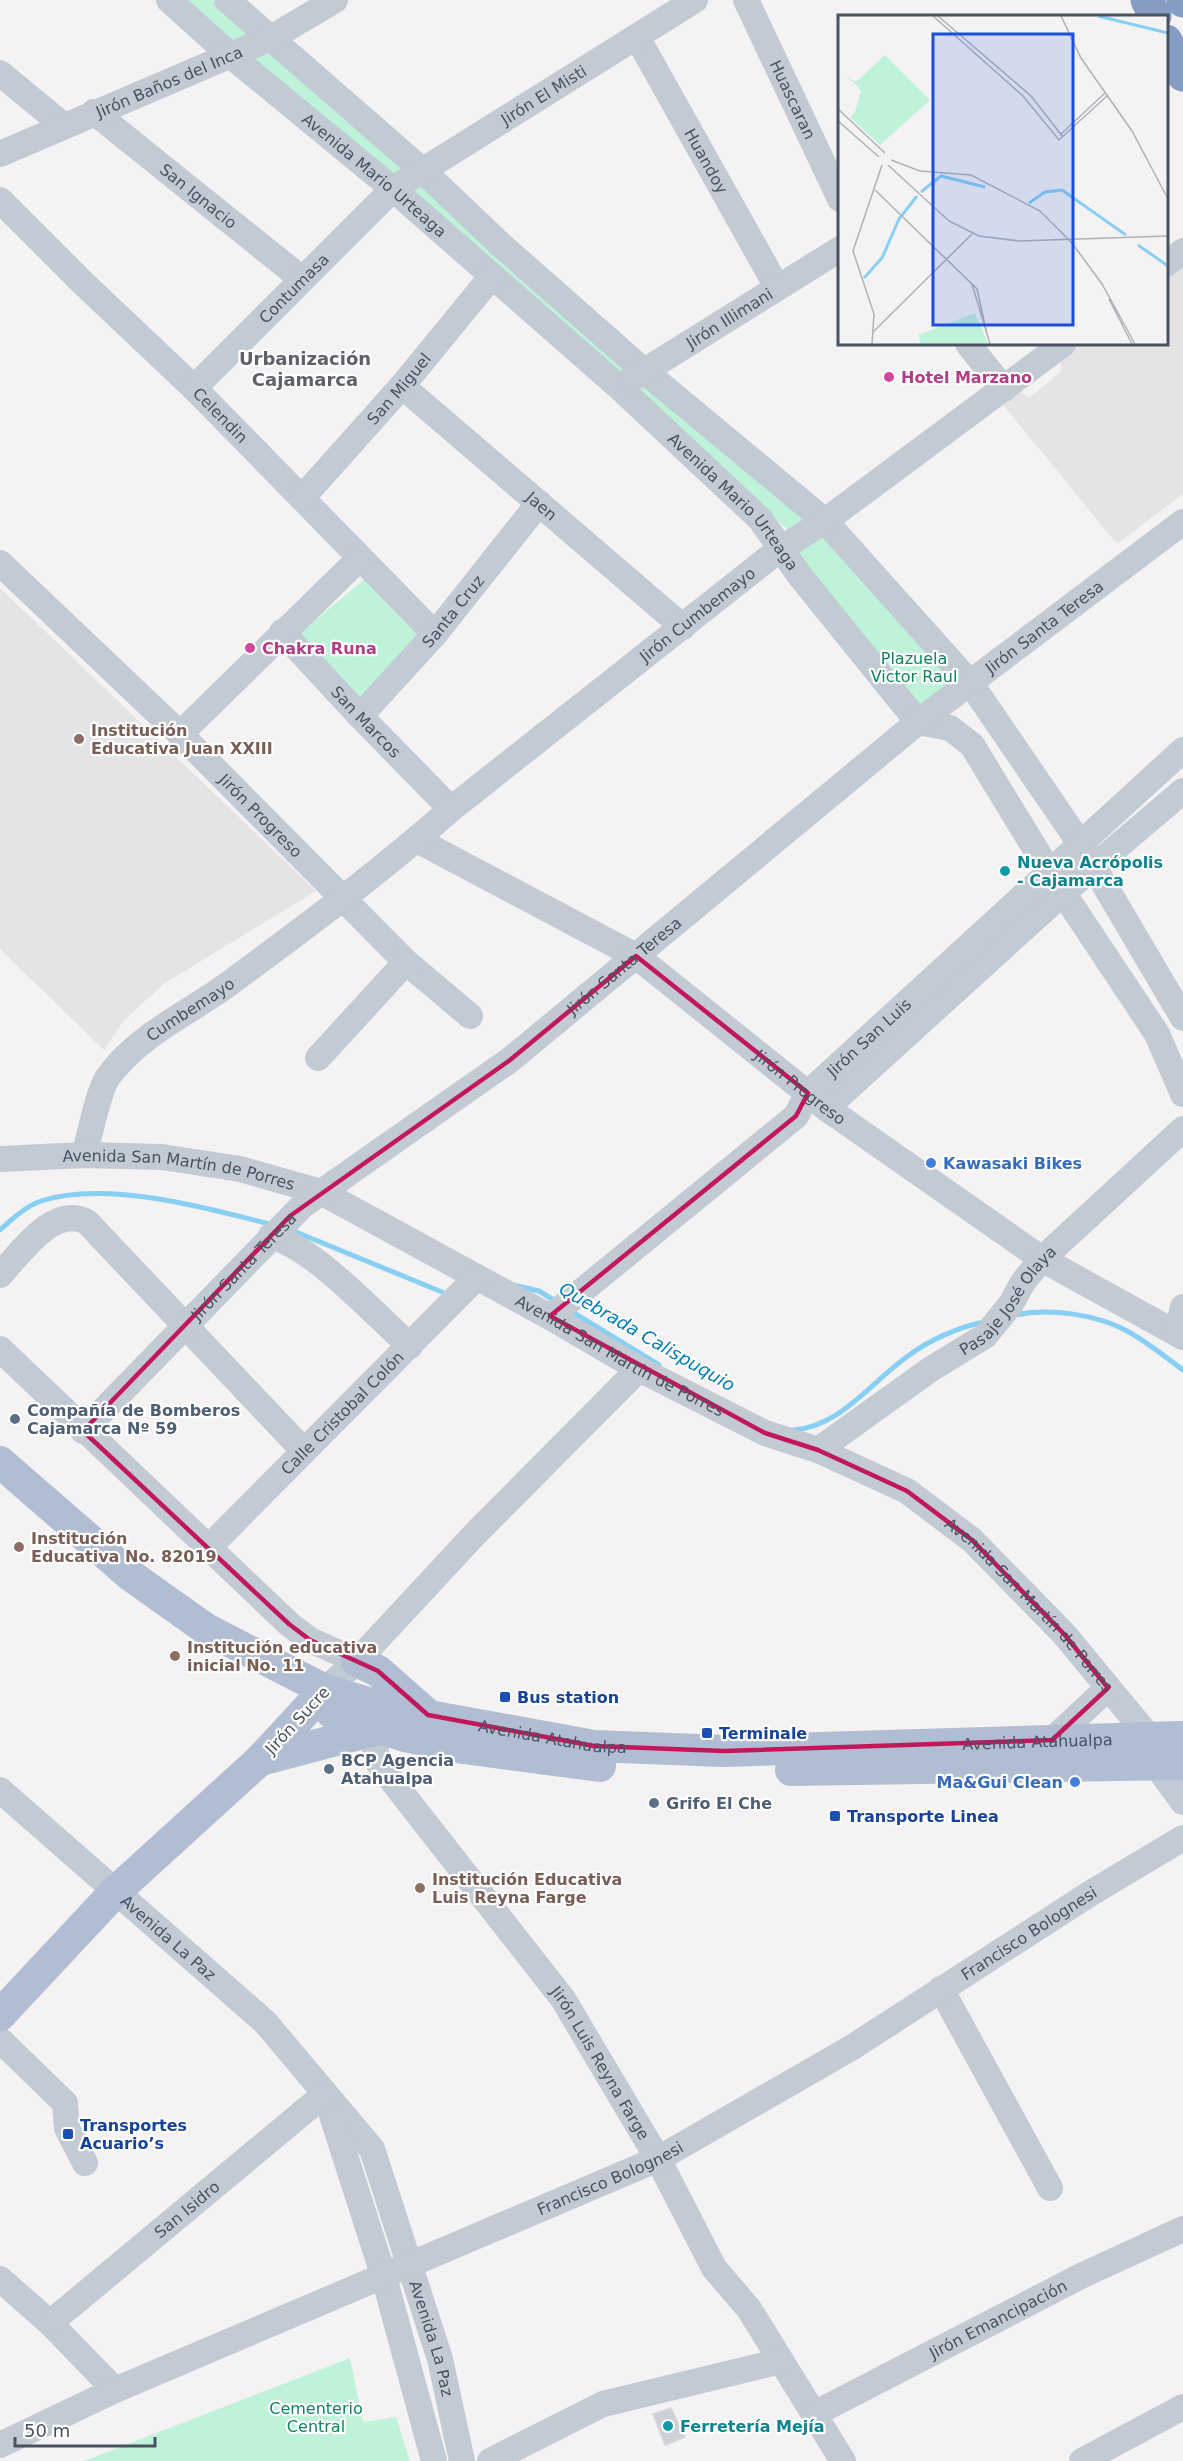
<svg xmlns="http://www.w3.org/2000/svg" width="1183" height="2461" font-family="'DejaVu Sans',sans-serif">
  <rect width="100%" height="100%" fill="#f4f2f2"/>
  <g fill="#e5e3e3">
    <path d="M 1183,263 L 1183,494 L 1117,544 L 1000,401 L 1012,392 L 1022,391 L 1029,398 L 1061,372 L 1060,354 L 1075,344 L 1166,344 L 1167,275 Z"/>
    <path d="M 0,588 L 316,891 L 165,983 L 124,1020 L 104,1050 L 0,949 Z"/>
  </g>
  <g fill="#bef3da">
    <path d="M 186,0 L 212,0 L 253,35 L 234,42 Z"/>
    <path d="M 266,44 L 415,175 L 398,187 L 246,54 Z"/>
    <path d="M 423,184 L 636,370 L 621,381 L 407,195 Z"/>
    <path d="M 643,378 L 815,519 L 796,537 L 629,389 Z"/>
    <path d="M 836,524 L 963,679 L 910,712 L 790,552 Z"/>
    <path d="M 366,578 L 424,633 L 363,700 L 300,633 Z"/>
    <path d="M 350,2358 L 363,2422 L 396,2417 L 410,2461 L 84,2461 Z"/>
  </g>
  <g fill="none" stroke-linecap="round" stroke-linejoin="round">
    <g stroke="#88cff4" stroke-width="5">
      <path d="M 0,1230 C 12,1219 26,1206 41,1201 C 106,1180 209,1208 273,1225"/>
      <path d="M 291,1230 L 442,1292"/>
      <path d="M 513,1285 L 539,1291 L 557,1302"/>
      <path d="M 569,1310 L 659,1365"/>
      <path d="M 1014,1315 C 1050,1308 1097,1314 1129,1332 C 1148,1343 1166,1357 1183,1370"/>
      <path d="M 793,1430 C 840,1427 871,1382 908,1356 C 929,1340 959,1327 984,1322"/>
    </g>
  </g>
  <path fill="#cdd0d6" stroke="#d5d7dd" stroke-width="1.5" d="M 671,2408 L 685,2437 L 665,2445 L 653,2414 Z"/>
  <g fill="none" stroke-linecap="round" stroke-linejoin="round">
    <g stroke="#c2cad4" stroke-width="26">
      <path id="s1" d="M 169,0 L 230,55 L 393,189 L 620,388 L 760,519 L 800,576 L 918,722 L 950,728 L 972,745 L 1050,873 L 1157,1034 L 1183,1094"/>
      <path d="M 227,0 L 422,170 L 501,245 L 643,370 L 825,521 L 971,684 L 1081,845 L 1183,1018"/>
      <path id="s2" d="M 746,0 L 840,199"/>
      <path id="s3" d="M 637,37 L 777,287"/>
      <path d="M 0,73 L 64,126"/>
      <path id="s4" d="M 94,112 L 302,279"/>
      <path id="s5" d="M 0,154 L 271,38 L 335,0"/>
      <path id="s6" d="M 0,200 L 83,283 L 194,388 L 435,634"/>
      <path d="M 1166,264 L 1183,251"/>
      <path d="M 968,344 L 1004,389"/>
      <path id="s7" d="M 630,380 L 840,249"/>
      <path id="s8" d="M 402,386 L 683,627"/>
      <path id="s9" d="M 194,388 L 393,189 L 695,0"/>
      <path id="s10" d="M 302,498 L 402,386 L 492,276"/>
      <path id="s11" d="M 0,563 L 180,734 L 406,962 L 470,1016"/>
      <path id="s12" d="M 282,632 L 360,716 L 451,809"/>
      <path id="s13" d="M 360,716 L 435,634 L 539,503"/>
      <path d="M 180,734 L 359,559"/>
      <path id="s14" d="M 417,840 L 636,956 L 826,1108 L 1042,1259 L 1183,1337"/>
      <path d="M 318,1058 L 406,962"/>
      <path d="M 826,1108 L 1064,892 L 1183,791"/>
      <path id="s15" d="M 84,1155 C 90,1136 98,1091 108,1077 C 138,1035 189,1013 230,983 C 305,927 382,871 451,809 L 780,549 L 825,521 L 1063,344"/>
      <path id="s16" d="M 0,1159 L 84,1155 L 162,1157 L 240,1169 L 321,1192 L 550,1317 L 639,1369 L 765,1433 L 818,1450 L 907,1491 L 972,1540 L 1064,1634 L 1159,1749"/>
      <path d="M 271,1236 C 316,1249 374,1314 410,1346"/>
      <path d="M 0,1275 C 21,1253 53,1204 87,1222 L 304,1451"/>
      <path id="s17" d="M 550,1317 L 796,1116 L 808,1093 L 1183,750"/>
      <path d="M 1177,1333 L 1183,1307"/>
      <path d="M 0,1349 L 289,1624 L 310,1640 L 357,1661"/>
      <path id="s18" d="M 83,1431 L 303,1205 L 510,1060 L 918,722 L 1183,522"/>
      <path id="s19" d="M 818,1450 L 931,1369 L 985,1336 L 1011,1304 L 1023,1282 L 1042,1259 L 1183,1129"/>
      <path id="s20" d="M 209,1547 L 476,1278"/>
      <path d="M 325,1690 L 357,1661 L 475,1534 L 639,1369"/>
      <path id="s21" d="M 383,1714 L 375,1749 L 379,1764 L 563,1999 L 658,2159 L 714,2268 L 749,2309 L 843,2461"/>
      <path d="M 1052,1740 L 1108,1688"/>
      <path d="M 1151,1750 L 1156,1765 L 1183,1802"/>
      <path id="s22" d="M 0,1790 L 265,2022 L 372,2149 L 440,2359 L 462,2461"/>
      <path d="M 941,1989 L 1050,2188"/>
      <path d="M 0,2040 L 65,2103 L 67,2128 L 85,2163"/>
      <path d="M 329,2106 L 384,2277 L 434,2461"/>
      <path d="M 0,2279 L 50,2323 L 115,2390"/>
      <path id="s23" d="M 50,2323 L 325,2094"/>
      <path id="s24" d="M 814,2414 L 1083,2275 L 1183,2229"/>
      <path id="s25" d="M 0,2445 L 115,2390 L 658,2159 L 851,2048 L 1091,1893 L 1183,1838"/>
      <path d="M 490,2461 L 603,2404 L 781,2361"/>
      <path d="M 1082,2461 L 1183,2407"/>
    </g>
    <g stroke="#b0bdd2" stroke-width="32">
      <path id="s26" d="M 0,1462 L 130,1575 L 206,1629 L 325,1690 L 385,1708 L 594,1746 L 724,1751 L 1183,1737"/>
      <path d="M 357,1661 L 378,1671 L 428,1715"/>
      <path d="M 332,1713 L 405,1736 L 464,1748 L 600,1766"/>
      <path d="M 260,1760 L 378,1729"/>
      <path d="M 791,1770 L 1183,1764"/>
      <path d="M 0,2015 L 115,1892 L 260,1760 L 325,1690"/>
    </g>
    <g stroke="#869cc4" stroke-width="33">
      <path d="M 1147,0 L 1155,16"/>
      <path d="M 1183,0 L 1183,1"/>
      <path d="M 1166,41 L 1183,75"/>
    </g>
  </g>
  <path fill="none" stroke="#c2185b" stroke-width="4.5" stroke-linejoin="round" d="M 636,956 L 808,1093 L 796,1116 L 550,1316 L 765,1433 L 818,1450 L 907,1491 L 972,1540 L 1064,1634 L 1108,1688 L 1052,1740 L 724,1751 L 594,1746 L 428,1715 L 378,1671 L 310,1640 L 289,1624 L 83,1431 L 290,1216 L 510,1060 Z"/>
  <g fill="#d1479c" stroke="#fff" stroke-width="2">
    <circle cx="889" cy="377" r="6"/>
    <circle cx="250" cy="648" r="6"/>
  </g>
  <g fill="#8d6e63" stroke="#fff" stroke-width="2">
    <circle cx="79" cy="739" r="6"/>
    <circle cx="19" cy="1547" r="6"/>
    <circle cx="175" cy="1656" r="6"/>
    <circle cx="420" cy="1888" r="6"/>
  </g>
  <g fill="#0f9aa8" stroke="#fff" stroke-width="2">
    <circle cx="1005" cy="871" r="6"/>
    <circle cx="668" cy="2426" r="6"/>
  </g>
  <g fill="#3f7fe0" stroke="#fff" stroke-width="2">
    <circle cx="931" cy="1163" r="6"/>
    <circle cx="1075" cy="1782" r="6"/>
  </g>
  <g fill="#5c6f8a" stroke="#fff" stroke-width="2">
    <circle cx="15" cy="1419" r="6"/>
    <circle cx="329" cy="1769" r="6"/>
    <circle cx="654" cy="1803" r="6"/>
  </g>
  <g fill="#1a4fb4" stroke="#fff" stroke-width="2">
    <rect x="499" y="1691" width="12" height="12" rx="3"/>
    <rect x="701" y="1727" width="12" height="12" rx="3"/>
    <rect x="829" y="1810" width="12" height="12" rx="3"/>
    <rect x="62" y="2128" width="12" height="12" rx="3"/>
  </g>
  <g text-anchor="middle" stroke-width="4.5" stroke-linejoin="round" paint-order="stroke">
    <g font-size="16" fill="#485261" stroke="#fff">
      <text dy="6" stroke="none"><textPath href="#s5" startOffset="184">Jirón Baños del Inca</textPath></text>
      <text dy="6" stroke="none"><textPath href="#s9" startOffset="459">Jirón El Misti</textPath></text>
      <text dy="6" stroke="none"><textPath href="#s2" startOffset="110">Huascaran</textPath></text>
      <text dy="6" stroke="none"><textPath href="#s3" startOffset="142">Huandoy</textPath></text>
      <text dy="6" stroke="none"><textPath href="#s1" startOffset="270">Avenida Mario Urteaga</textPath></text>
      <text dy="6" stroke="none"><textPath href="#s4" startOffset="134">San Ignacio</textPath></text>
      <text dy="6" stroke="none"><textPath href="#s9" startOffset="141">Contumasa</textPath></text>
      <text dy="6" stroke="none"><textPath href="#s7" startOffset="117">Jirón Illimani</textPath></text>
      <text dy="6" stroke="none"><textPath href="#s10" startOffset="146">San Miguel</textPath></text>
      <text dy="6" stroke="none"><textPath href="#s6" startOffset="308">Celendin</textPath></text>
      <text dy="6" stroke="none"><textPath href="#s1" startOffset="756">Avenida Mario Urteaga</textPath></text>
      <text dy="6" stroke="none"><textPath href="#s8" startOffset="184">Jaen</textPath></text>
      <text dy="6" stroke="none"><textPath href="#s13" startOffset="140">Santa Cruz</textPath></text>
      <text dy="6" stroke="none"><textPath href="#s15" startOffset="832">Jirón Cumbemayo</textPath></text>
      <text dy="6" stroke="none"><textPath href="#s18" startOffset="1256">Jirón Santa Teresa</textPath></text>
      <text dy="6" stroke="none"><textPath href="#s12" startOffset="123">San Marcos</textPath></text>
      <text dy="6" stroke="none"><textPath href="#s11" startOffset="363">Jirón Progreso</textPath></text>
      <text dy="6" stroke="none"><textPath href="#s18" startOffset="716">Jirón Santa Teresa</textPath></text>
      <text dy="6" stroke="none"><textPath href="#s15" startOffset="189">Cumbemayo</textPath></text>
      <text dy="6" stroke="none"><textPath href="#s17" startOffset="426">Jirón San Luis</textPath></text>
      <text dy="6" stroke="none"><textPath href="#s14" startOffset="458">Jirón Progreso</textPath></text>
      <text dy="6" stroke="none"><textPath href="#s16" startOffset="180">Avenida San Martín de Porres</textPath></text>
      <text dy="6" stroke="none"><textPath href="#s18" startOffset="230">Jirón Santa Teresa</textPath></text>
      <text dy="6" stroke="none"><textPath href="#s19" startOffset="244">Pasaje José Olaya</textPath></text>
      <text dy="6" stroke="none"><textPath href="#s16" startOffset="666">Avenida San Martín de Porres</textPath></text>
      <text dy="6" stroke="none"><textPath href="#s20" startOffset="189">Calle Cristobal Colón</textPath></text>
      <text dy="6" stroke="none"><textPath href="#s16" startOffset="1152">Avenida San Martín de Porres</textPath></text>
      <text transform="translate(297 1720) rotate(-47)" y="6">Jirón Sucre</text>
      <text dy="6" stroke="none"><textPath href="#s26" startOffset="632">Avenida Atahualpa</textPath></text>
      <text dy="6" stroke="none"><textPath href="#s26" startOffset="1118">Avenida Atahualpa</textPath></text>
      <text dy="6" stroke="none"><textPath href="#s25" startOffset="1152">Francisco Bolognesi</textPath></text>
      <text dy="6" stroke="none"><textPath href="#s22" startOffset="224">Avenida La Paz</textPath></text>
      <text dy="6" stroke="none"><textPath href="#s21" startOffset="424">Jirón Luis Reyna Farge</textPath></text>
      <text dy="6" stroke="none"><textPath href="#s25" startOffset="666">Francisco Bolognesi</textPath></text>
      <text dy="6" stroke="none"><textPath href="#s23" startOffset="178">San Isidro</textPath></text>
      <text dy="6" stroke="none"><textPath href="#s24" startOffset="207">Jirón Emancipación</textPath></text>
      <text dy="6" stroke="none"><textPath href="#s22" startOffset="717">Avenida La Paz</textPath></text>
    </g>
    <g font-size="16" font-weight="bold" fill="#b23c85" stroke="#fff" text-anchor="start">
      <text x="901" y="383">Hotel Marzano</text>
      <text x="262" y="654">Chakra Runa</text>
    </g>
    <g font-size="16" fill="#108559" stroke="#fff">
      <text x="914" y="664">Plazuela<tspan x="914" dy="18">Victor Raul</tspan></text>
      <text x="316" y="2414">Cementerio<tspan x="316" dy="18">Central</tspan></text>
    </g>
    <g font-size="16" font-weight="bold" fill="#785e54" stroke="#fff" text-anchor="start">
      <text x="91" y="736">Institución<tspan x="91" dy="18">Educativa Juan XXIII</tspan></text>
      <text x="31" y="1544">Institución<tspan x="31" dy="18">Educativa No. 82019</tspan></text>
      <text x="187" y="1653">Institución educativa<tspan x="187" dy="18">inicial No. 11</tspan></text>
      <text x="432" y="1885">Institución Educativa<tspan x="432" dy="18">Luis Reyna Farge</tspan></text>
    </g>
    <g font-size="16" font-weight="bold" fill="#0d838f" stroke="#fff" text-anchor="start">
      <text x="1017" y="868">Nueva Acrópolis<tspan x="1017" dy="18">- Cajamarca</tspan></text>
      <text x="680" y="2432">Ferretería Mejía</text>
    </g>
    <g font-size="16" font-weight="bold" fill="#366cbe" stroke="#fff" text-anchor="start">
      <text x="943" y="1169">Kawasaki Bikes</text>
      <text x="1063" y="1788" text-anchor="end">Ma&amp;Gui Clean</text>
    </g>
    <g font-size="16" font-weight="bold" fill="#4e5e75" stroke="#fff" text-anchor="start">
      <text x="27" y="1416">Compañía de Bomberos<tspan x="27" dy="18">Cajamarca Nº 59</tspan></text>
      <text x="341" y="1766">BCP Agencia<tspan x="341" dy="18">Atahualpa</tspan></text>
      <text x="666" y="1809">Grifo El Che</text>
    </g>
    <g font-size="16" font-weight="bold" fill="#164399" stroke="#fff" text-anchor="start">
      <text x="517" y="1703">Bus station</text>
      <text x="719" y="1739">Terminale</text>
      <text x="847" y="1822">Transporte Linea</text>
      <text x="80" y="2131">Transportes<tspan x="80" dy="18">Acuario’s</tspan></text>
    </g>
    <g font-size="18" font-weight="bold" fill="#5d6167" stroke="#fff">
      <text x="305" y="365">Urbanización<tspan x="305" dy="21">Cajamarca</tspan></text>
    </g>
    <g font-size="18" font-style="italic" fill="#017cbb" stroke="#fff">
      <text transform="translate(647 1337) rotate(30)" y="6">Quebrada Calispuquio</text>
    </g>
  </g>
  <g transform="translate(838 15)">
    <rect width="330" height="330" fill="#f4f2f2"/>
    <path d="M 47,40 L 92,85 L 42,130 L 12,102 L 17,97 L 23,75 L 9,61 L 18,67 ZM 137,298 L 150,329 L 83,329 L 80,320 Z" fill="#bef3da"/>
    <path fill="none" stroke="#88cff4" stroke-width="3" d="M 260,1 L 330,18M 83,177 L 103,161 L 147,172M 191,188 L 207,177 L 224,175 L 288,220M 300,230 L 330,251M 26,263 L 44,243 L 61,204 L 79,181"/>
    <path fill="none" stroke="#afb2b8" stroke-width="1.5" d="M 95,1 L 185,81 L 221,125 L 270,80M 100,1 L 193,81 L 225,122M 223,1 L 243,43 L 294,116 L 330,184M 0,94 L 47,138M 0,106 L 41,142M 222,120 L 267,78M 53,145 L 82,156 L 133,160 L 202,196 L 234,228 L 264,269 L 297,329M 50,150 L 111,206 L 141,221 L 181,226 L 330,221M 37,175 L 139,274 L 149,319M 134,269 L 152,329M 271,284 L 294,329M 35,317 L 134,219M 34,329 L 36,299 L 15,236 L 44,150"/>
    <path fill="#1d4ed8" fill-opacity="0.15" stroke="#1d4ed8" stroke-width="3" d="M 95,19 L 235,19 L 235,310 L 95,310 Z"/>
    <rect width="330" height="330" fill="none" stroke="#485261" stroke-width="3"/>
  </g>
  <path d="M15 2437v9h140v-9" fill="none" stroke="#485261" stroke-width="3"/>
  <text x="24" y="2437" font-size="18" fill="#485261" stroke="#ffffff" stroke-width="4.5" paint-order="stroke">50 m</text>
</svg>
